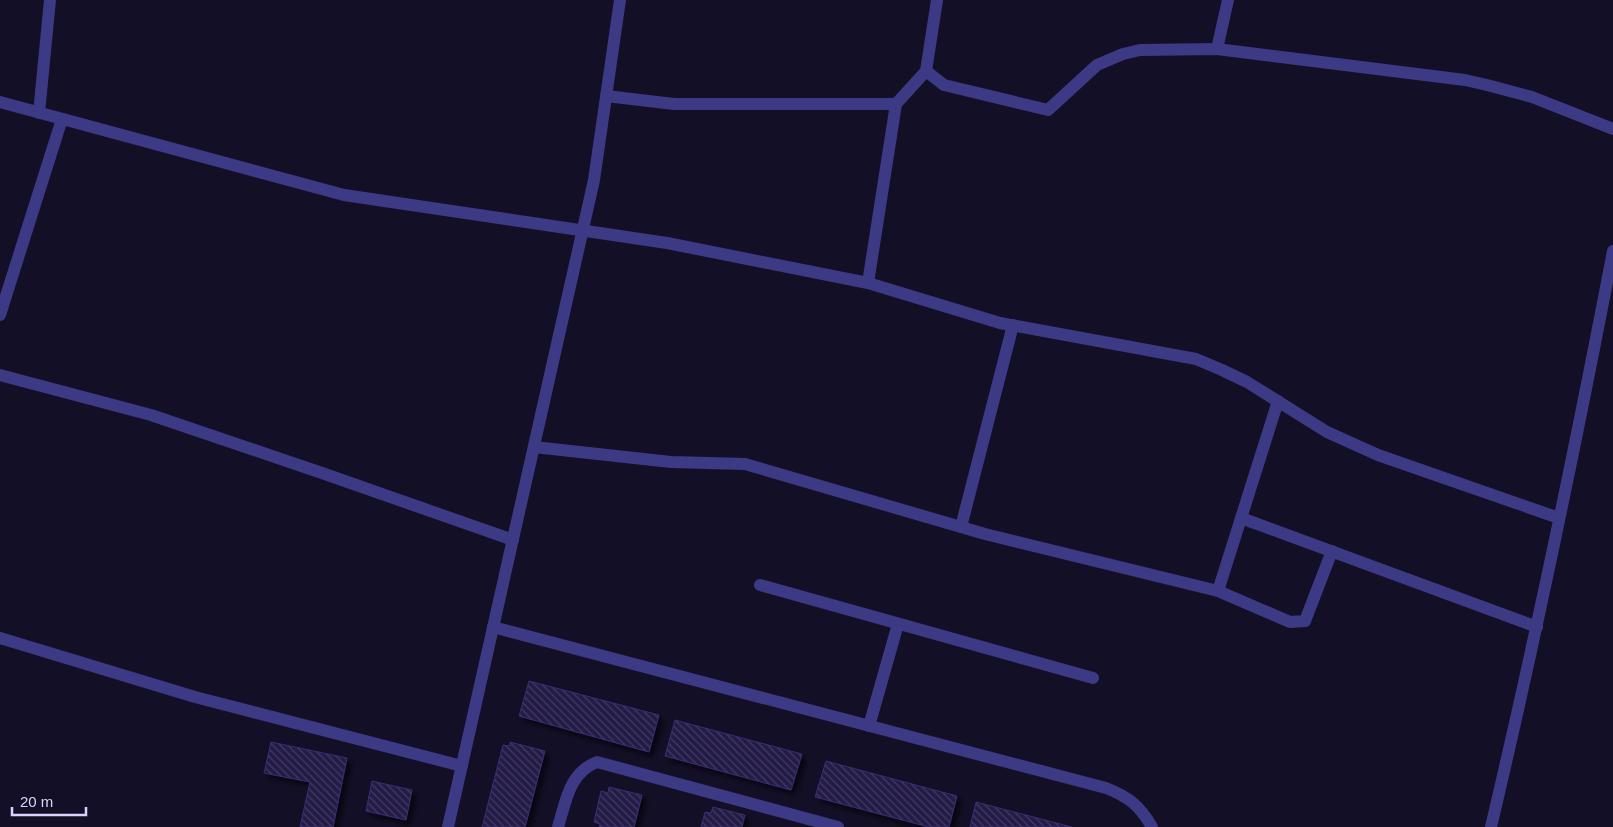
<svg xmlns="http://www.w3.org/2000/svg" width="1613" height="827" font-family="Arial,sans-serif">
  <defs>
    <pattern id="building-back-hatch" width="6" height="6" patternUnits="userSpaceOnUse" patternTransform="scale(1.25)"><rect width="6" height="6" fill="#241b47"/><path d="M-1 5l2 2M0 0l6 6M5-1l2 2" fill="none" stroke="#433b63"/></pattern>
    <filter id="shadow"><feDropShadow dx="4.5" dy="4.5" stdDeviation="2.5" flood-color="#0009"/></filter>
  </defs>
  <rect width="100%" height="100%" fill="#130f26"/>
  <g fill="url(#building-back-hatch)" stroke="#3b2d73" filter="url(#shadow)">
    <path d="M 529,681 L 659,715 L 649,752 L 519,716 Z"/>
    <path d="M 675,720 L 802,754 L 791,790 L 665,756 Z"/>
    <path d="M 271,742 L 347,758 L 333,827 L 300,827 L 310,782 L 264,773 Z"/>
    <path d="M 510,742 L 545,751 L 525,827 L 482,827 L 503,745 L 510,746 Z"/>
    <path d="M 826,761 L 957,796 L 949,827 L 929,827 L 815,797 Z"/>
    <path d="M 372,781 L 412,790 L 406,820 L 366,811 Z"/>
    <path d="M 609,787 L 642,795 L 634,827 L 599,827 L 600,824 L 594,822 L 601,791 L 608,793 Z"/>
    <path d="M 976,802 L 1072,827 L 970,827 Z"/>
    <path d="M 713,807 L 745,815 L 742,827 L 701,827 L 705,812 L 711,813 Z"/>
  </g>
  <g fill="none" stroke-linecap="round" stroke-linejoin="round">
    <path stroke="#3d3a85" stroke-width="12" d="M 558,827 C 566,801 569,773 597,762 L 838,827"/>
    <g stroke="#3d3a85" stroke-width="12">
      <path d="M 1217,49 L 1228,0"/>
      <path d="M 926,71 L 944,85 L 1048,110 L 1097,65 L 1123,54 L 1140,50 L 1217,49 L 1465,80 L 1487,85 L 1532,97 L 1613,129"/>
      <path d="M 606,96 L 674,104 L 896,104"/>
      <path d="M 0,102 L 344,195 L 667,243 L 868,283 L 1000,323 L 1196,359 L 1222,370 L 1247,382 L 1327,432 L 1378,455 L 1559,518"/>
      <path d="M 39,113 L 50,0"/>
      <path d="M 868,283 L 896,104 L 926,71 L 937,0"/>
      <path d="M 0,315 L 62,119"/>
      <path d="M 0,375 L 151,415 L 322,473 L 513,540"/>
      <path d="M 534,447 L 671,462 L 745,464 L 985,534 L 1218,591 L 1278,401"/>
      <path d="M 1241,518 L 1537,627"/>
      <path d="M 961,527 L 1013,325"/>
      <path d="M 760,585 L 1093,678"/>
      <path d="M 1218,591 L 1290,622 L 1305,621 L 1332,551"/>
      <path d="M 493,627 L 1106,788 C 1129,797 1140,806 1152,827"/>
      <path d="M 0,638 L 195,697 L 462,766"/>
      <path d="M 869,726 L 898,624"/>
      <path d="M 448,827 L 594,180 L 620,0"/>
      <path d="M 1491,827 C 1536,636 1576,444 1613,251"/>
    </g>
  </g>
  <path d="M12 807v8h74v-8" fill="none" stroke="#d9d4ff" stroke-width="2.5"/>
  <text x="20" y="807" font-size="15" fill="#d9d4ff" stroke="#130f26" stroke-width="4" paint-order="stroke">20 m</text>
</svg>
